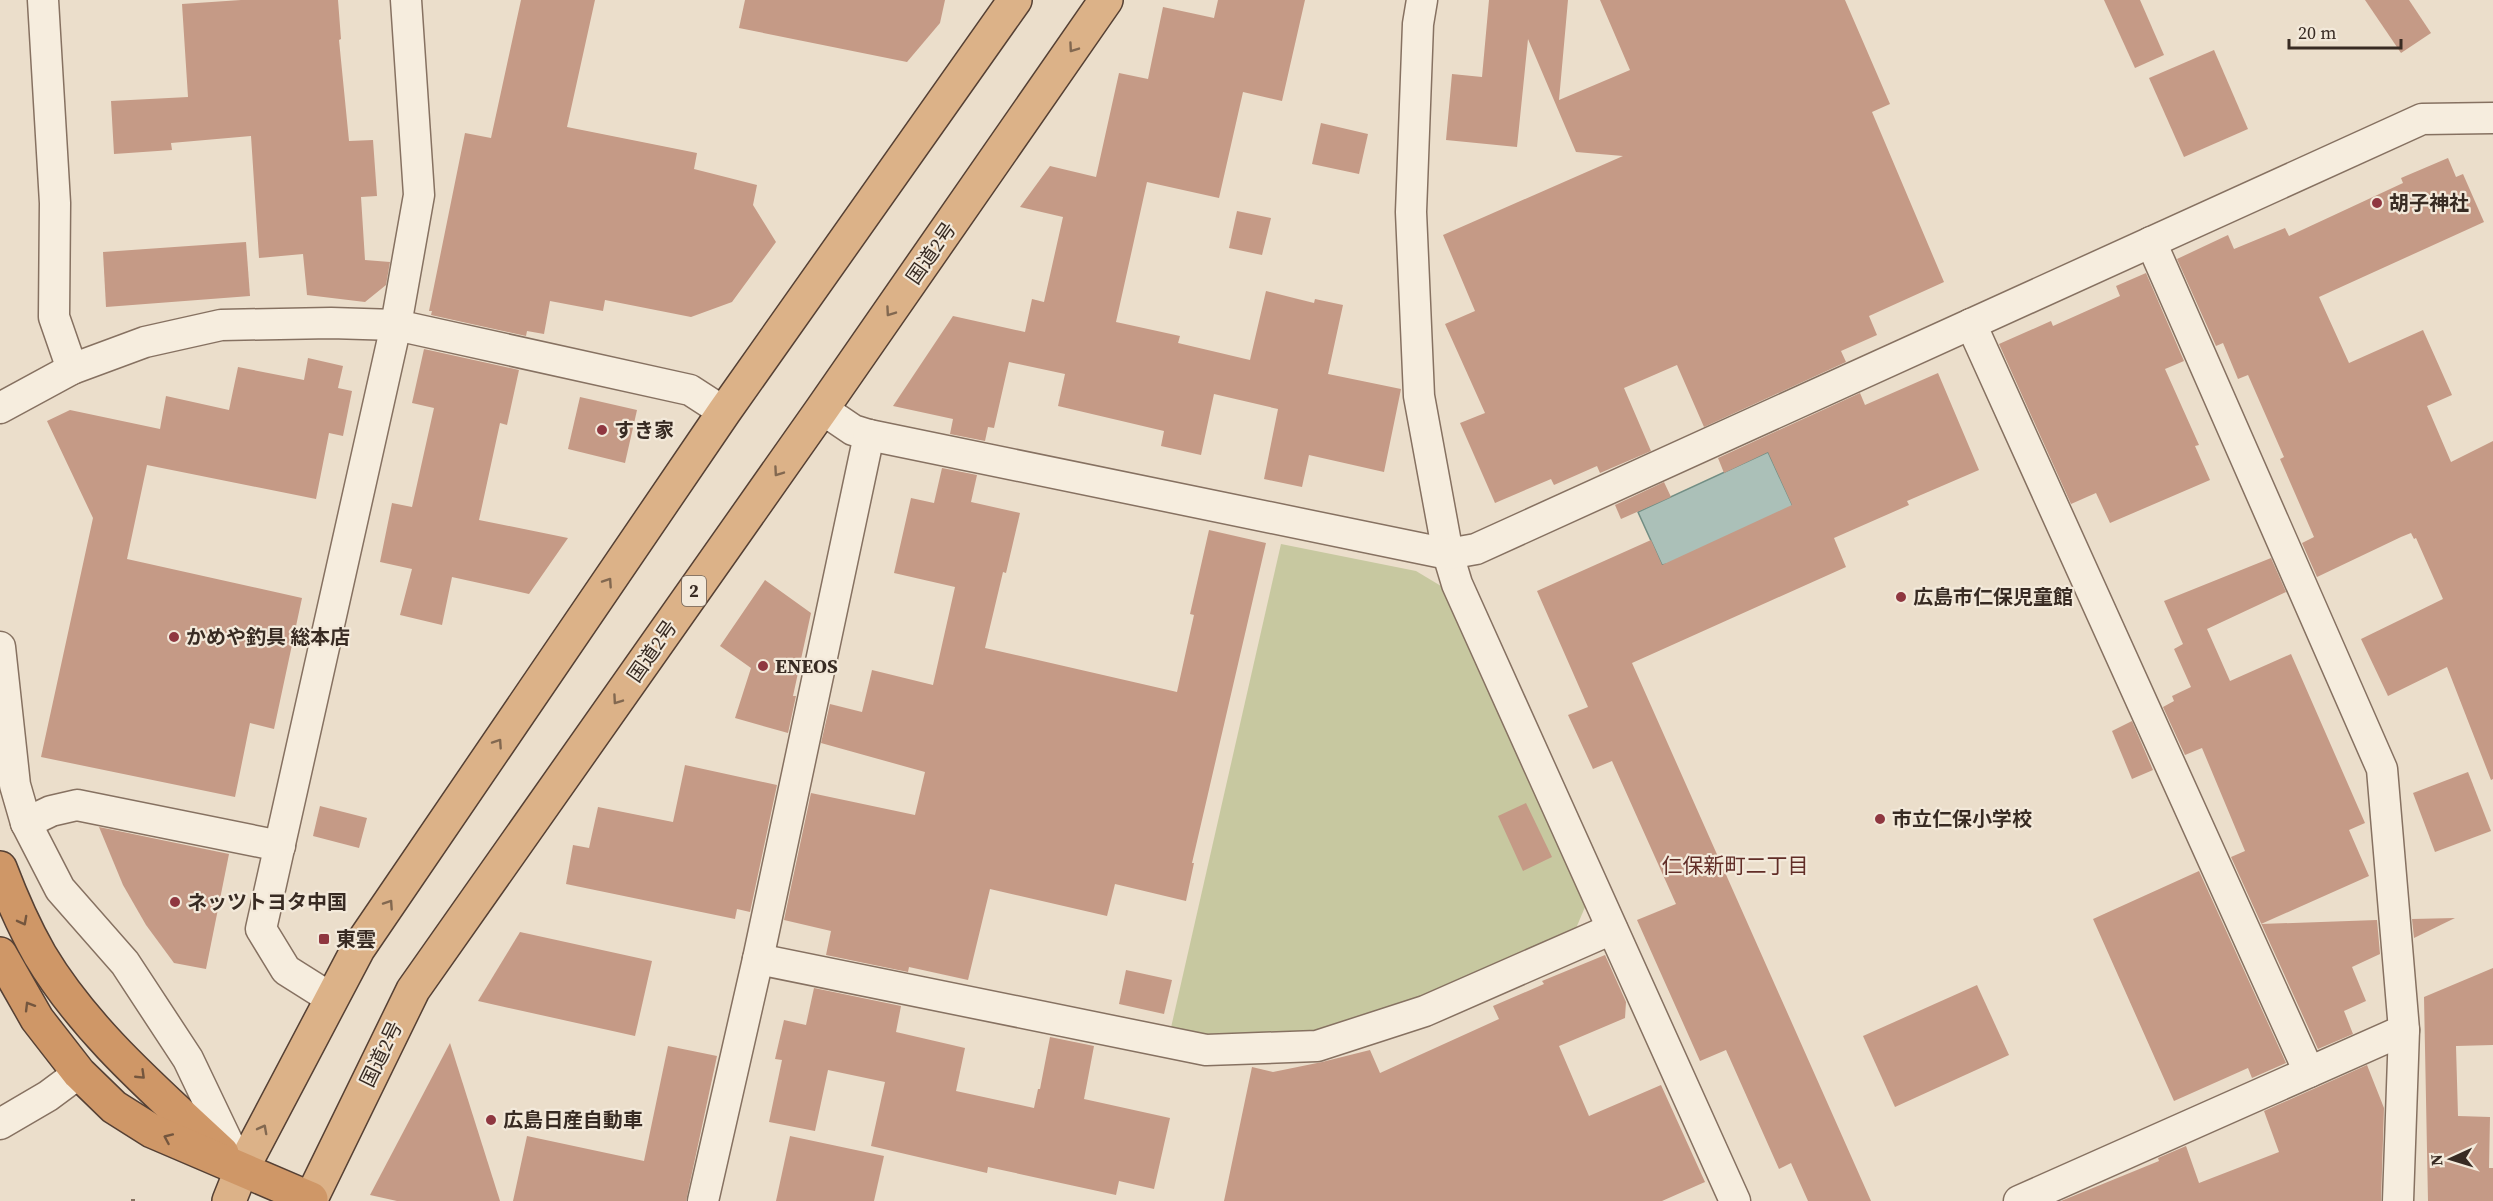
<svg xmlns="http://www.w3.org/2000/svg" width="2493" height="1201" font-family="'Source Serif 4','Noto Sans JP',serif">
  <rect width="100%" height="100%" fill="#ebdecb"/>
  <path fill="#c7c8a0" d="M 1281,544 L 1416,571 L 1451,592 L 1588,900 L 1574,933 L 1415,1003 L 1323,1033 L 1212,1041 L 1170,1032 Z"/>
  <path fill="#abc0b8" stroke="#728e84" stroke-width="1.5" d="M 1768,452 L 1807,537 L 1662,565 L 1638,512 Z"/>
  <g fill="#c59a86">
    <path d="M 241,0 L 338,0 L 341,39 L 339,40 L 349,141 L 373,140 L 377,196 L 361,197 L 365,260 L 390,262 L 386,285 L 365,302 L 307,295 L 303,254 L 259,258 L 251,136 L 171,143 L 172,150 L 114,154 L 111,101 L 188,97 L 182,4 Z"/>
    <path d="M 521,0 L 595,0 L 567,127 L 697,153 L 694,169 L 757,185 L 753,205 L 776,242 L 732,302 L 691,317 L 605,300 L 603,311 L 550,301 L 544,334 L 527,331 L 526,336 L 431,315 L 432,311 L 429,311 L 465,133 L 491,138 Z"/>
    <path d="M 745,0 L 945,0 L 940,23 L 907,62 L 739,28 Z"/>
    <path d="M 1218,0 L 1305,0 L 1282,101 L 1243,92 L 1219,198 L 1147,182 L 1116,322 L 1180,336 L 1178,343 L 1250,360 L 1266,291 L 1314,303 L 1315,299 L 1343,305 L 1328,374 L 1401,389 L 1384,472 L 1309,455 L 1302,487 L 1264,479 L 1278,409 L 1214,394 L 1201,455 L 1161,446 L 1164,431 L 1058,406 L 1065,374 L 1009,362 L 994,428 L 988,427 L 985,441 L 950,434 L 953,419 L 893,406 L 953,316 L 1025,332 L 1032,299 L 1044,302 L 1063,217 L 1020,207 L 1050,166 L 1096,177 L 1119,73 L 1148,79 L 1163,7 L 1214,18 Z"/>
    <path d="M 1489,0 L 1568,0 L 1559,100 L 1630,70 L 1600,0 L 1845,0 L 1890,104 L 1872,112 L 1944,282 L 1869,316 L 1877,335 L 1841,351 L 1846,362 L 1704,427 L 1677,365 L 1624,388 L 1651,451 L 1600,473 L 1597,466 L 1554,485 L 1551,479 L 1495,503 L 1460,423 L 1485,413 L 1445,324 L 1475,311 L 1443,235 L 1623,156 L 1576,152 L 1528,39 L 1517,147 L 1446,140 L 1452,74 L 1482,77 Z"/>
    <path d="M 2104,0 L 2140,0 L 2164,55 L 2135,68 Z"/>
    <path d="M 2365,0 L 2409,0 L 2431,33 L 2401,53 Z"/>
    <path d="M 2214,50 L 2248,129 L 2184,157 L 2149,78 Z"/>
    <path d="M 1321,123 L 1368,134 L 1359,174 L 1312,164 Z"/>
    <path d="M 2448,158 L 2456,177 L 2463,174 L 2484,222 L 2319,297 L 2349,363 L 2423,330 L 2452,395 L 2427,406 L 2451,462 L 2493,441 L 2493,779 L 2491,780 L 2447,667 L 2388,696 L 2361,639 L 2443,599 L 2416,538 L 2414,539 L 2411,533 L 2401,537 L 2317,577 L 2302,543 L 2314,537 L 2280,459 L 2284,457 L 2248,375 L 2238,379 L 2223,343 L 2216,346 L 2177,259 L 2228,235 L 2234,249 L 2285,228 L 2289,236 L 2403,183 L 2401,178 Z"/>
    <path d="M 1237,211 L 1271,218 L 1262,255 L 1229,248 Z"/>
    <path d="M 246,242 L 250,296 L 106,307 L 103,252 Z"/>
    <path d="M 2146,273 L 2184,361 L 2165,369 L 2199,445 L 2195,446 L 2210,480 L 2110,523 L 2096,493 L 2071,504 L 1999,344 L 2051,321 L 2053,326 L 2120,296 L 2116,286 Z"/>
    <path d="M 424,349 L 519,370 L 507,425 L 500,423 L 479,520 L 568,538 L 529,594 L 452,577 L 442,625 L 400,615 L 412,569 L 380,562 L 392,503 L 412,507 L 434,408 L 412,403 Z"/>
    <path d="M 308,358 L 343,366 L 338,388 L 352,391 L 343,436 L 329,433 L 316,499 L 147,465 L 127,559 L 302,598 L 274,729 L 250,723 L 235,797 L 41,757 L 93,518 L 47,421 L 70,410 L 160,429 L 166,396 L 229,410 L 238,367 L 304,380 Z"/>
    <path d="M 1938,373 L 1979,470 L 1907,501 L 1909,505 L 1834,538 L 1846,567 L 1632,663 L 1871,1201 L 1808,1201 L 1791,1163 L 1779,1169 L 1726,1050 L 1700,1061 L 1637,920 L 1676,904 L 1612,761 L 1593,769 L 1568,715 L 1588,707 L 1537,591 L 1651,540 L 1662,565 L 1792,505 L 1768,452 L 1724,473 L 1718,458 L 1860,393 L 1865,405 Z"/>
    <path d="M 580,397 L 637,410 L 625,463 L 568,449 Z"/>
    <path d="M 942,468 L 977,475 L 971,502 L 1020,513 L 1006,573 L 1003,572 L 985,648 L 1177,692 L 1194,615 L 1190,614 L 1209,530 L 1266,543 L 1192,863 L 1194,863 L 1186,901 L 1115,884 L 1107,916 L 990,889 L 968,980 L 909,967 L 908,972 L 826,955 L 831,931 L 784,920 L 811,793 L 915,815 L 925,772 L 821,743 L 830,704 L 862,712 L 872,670 L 933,685 L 955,587 L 894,573 L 911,498 L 934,503 Z"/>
    <path d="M 1664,482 L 1671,497 L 1621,519 L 1615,505 Z"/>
    <path d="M 2271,558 L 2286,592 L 2207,629 L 2230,681 L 2291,654 L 2365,823 L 2349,830 L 2369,876 L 2261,924 L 2377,920 L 2380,954 L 2352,967 L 2366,1001 L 2344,1011 L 2353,1034 L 2318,1049 L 2231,857 L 2245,851 L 2202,748 L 2185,755 L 2163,707 L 2174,701 L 2172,696 L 2191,687 L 2174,649 L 2183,644 L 2164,601 Z"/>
    <path d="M 765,580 L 811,613 L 793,696 L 796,696 L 788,733 L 735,718 L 751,668 L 720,646 Z"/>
    <path d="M 2132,721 L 2153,770 L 2132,779 L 2112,731 Z"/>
    <path d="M 685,765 L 777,785 L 750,912 L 737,909 L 735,919 L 566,884 L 573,845 L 589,848 L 598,807 L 673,822 Z"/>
    <path d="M 2468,772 L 2491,831 L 2435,852 L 2413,793 Z"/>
    <path d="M 1526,803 L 1552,857 L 1523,871 L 1498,816 Z"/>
    <path d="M 320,806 L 367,818 L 359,848 L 313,836 Z"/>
    <path d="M 99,827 L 229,854 L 206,969 L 174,963 L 146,925 L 123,885 Z"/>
    <path d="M 2199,871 L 2286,1063 L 2252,1078 L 2248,1068 L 2174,1101 L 2093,919 Z"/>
    <path d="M 2455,918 L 2414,938 L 2412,919 Z"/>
    <path d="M 520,932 L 652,961 L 635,1036 L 478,1001 Z"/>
    <path d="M 1605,955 L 1626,1002 L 1625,1018 L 1559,1046 L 1589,1116 L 1661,1085 L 1705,1182 L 1662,1201 L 1224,1201 L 1252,1067 L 1273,1072 L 1322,1062 L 1370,1050 L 1380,1073 L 1499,1019 L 1493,1006 L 1544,984 L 1542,981 Z"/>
    <path d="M 2493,968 L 2493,1045 L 2456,1046 L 2458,1116 L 2490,1117 L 2489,1168 L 2493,1168 L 2493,1201 L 2428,1201 L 2424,997 Z"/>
    <path d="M 1126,970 L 1172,980 L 1164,1014 L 1119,1004 Z"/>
    <path d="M 1977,985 L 2009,1055 L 1895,1107 L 1863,1036 Z"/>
    <path d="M 814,988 L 901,1006 L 896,1032 L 965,1048 L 956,1091 L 1034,1108 L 1038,1089 L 1040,1089 L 1050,1037 L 1094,1046 L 1084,1099 L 1170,1118 L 1154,1189 L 1119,1181 L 1116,1195 L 988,1167 L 987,1173 L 871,1146 L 885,1082 L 828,1070 L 815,1131 L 769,1122 L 782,1060 L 775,1059 L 784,1020 L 806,1025 Z"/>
    <path d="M 450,1043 L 500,1201 L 397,1201 L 370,1195 Z"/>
    <path d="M 668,1046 L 717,1056 L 686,1201 L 513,1201 L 527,1136 L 644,1161 Z"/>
    <path d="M 2367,1065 L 2384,1108 L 2381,1201 L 2061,1201 L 2159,1161 L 2158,1158 L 2186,1146 L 2199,1183 L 2279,1152 L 2264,1111 Z"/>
    <path d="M 790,1136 L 884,1156 L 874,1201 L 776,1201 Z"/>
  </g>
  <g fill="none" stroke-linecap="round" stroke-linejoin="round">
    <g stroke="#867161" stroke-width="33">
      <g id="minor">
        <path d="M 43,0 L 55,203 L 54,317 L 72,369"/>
        <path d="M 1422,0 L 1418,24 L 1411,212 L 1419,396 L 1448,554 L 1457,584 L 1735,1201"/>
        <path d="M 2151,242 L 2382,769 L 2404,1030 L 2398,1201"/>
        <path d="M 1971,324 L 2309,1072"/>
        <path d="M 0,408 L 72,369 L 145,342 L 221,325 L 331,323 L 396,325 L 690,390 L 724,412"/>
        <path d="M 822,409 L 853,430 L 869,435 L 1448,554 L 1476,549 L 2422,119 L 2493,118"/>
        <path d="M 0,647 L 15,785 L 26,823 L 60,889 L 125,963 L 188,1059 L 239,1166"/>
        <path d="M 26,823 L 51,811 L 77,805 L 280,846"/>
        <path d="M 758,959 L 1206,1050 L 1317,1046 L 1425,1011 L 1612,929"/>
        <path d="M 332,999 L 286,970 L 261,929 L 396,325 L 419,195 L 406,0"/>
        <path d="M 0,1124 L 48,1096 L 79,1073"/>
        <path d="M 703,1201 L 758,959 L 869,435"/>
        <path d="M 2019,1201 L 2404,1030"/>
      </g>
    </g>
    <g stroke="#554034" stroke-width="36">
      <g id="trunk">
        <path d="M 229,1201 L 241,1171 L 358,949 L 724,412 L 1015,0"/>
        <path d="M 310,1201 L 413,990 L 822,409 L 1106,0"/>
      </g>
    </g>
    <g stroke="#554034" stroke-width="36">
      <g id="motorway">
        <path d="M 0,868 C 11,897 24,927 40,955 C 86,1032 157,1092 222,1153"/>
        <path d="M 0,954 L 37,1019 L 79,1073 L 114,1107 L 152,1131 L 311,1199"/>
      </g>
    </g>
    <path stroke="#867161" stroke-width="4" stroke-dasharray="4.5 3" stroke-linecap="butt" d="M 133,1199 L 133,1201"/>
    <use href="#minor" stroke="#f6edde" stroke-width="30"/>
    <use href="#trunk" stroke="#dcb288" stroke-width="33"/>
    <use href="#motorway" stroke="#cf9767" stroke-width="33"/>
  </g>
  <defs><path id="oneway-chevron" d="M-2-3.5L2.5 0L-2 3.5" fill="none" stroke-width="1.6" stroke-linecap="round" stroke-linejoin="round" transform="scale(1.5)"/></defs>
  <g stroke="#826850">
    <use href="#oneway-chevron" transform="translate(1073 48) rotate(125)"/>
    <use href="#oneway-chevron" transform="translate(890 312) rotate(125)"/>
    <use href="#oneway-chevron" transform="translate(778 472) rotate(125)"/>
    <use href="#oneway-chevron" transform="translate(608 582) rotate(-56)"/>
    <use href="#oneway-chevron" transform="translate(617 700) rotate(125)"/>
    <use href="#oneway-chevron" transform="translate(498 743) rotate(-56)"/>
    <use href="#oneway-chevron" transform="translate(389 904) rotate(-56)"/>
    <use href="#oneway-chevron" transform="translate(263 1129) rotate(-62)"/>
  </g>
  <g stroke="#74563e">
    <use href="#oneway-chevron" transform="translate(23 921) rotate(62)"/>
    <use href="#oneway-chevron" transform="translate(29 1006) rotate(-121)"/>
    <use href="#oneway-chevron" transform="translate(141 1075) rotate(44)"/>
    <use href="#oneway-chevron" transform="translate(168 1138) rotate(-156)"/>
  </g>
  <g fill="#8f3740" stroke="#f3e9da" stroke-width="2">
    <circle cx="2377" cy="203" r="6"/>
    <circle cx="602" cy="430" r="6"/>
    <circle cx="1901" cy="597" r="6"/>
    <circle cx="174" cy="637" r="6"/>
    <circle cx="763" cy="666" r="6"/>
    <circle cx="1880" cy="819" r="6"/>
    <circle cx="175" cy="902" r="6"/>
    <rect x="318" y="933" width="12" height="12" rx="3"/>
    <circle cx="491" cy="1120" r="6"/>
  </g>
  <g text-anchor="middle" stroke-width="4.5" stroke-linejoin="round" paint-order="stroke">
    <rect fill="#f3e9da" stroke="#70645a" stroke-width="1.5" x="682" y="576" width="24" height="30" rx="4.5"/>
    <g font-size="18" font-weight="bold" fill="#382b23">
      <text x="694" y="597">2</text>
    </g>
    <g font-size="20" font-weight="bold" fill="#382b23" stroke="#f3e9da" text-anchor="start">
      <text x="2389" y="210">胡子神社</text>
      <text x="614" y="437">すき家</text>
      <text x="1913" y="604">広島市仁保児童館</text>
      <text x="186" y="644">かめや釣具 総本店</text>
      <text x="775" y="673">ENEOS</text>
      <text x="1892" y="826">市立仁保小学校</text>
      <text x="187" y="909">ネッツトヨタ中国</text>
      <text x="336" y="946">東雲</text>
      <text x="503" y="1127">広島日産自動車</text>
    </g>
    <g font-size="20" fill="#382b23" stroke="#f3e9da">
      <text transform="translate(931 253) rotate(-55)" y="7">国道2号</text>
      <text transform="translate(652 651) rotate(-55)" y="7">国道2号</text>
      <text transform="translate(381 1054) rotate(-64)" y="7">国道2号</text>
    </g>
    <g font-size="21" fill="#612d27" stroke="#f3e9da">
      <text x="1735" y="873">仁保新町二丁目</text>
    </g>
  </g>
  <g transform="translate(2451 1159) rotate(266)" stroke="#f3e9da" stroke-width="4.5" paint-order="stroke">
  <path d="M0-4.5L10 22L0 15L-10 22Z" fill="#382b23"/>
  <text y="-9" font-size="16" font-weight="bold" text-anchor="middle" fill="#382b23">N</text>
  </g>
  <path d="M2289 39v9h112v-9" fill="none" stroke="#382b23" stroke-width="3"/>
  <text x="2298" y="39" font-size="18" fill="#382b23" stroke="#f3e9da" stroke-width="4.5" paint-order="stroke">20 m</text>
</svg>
